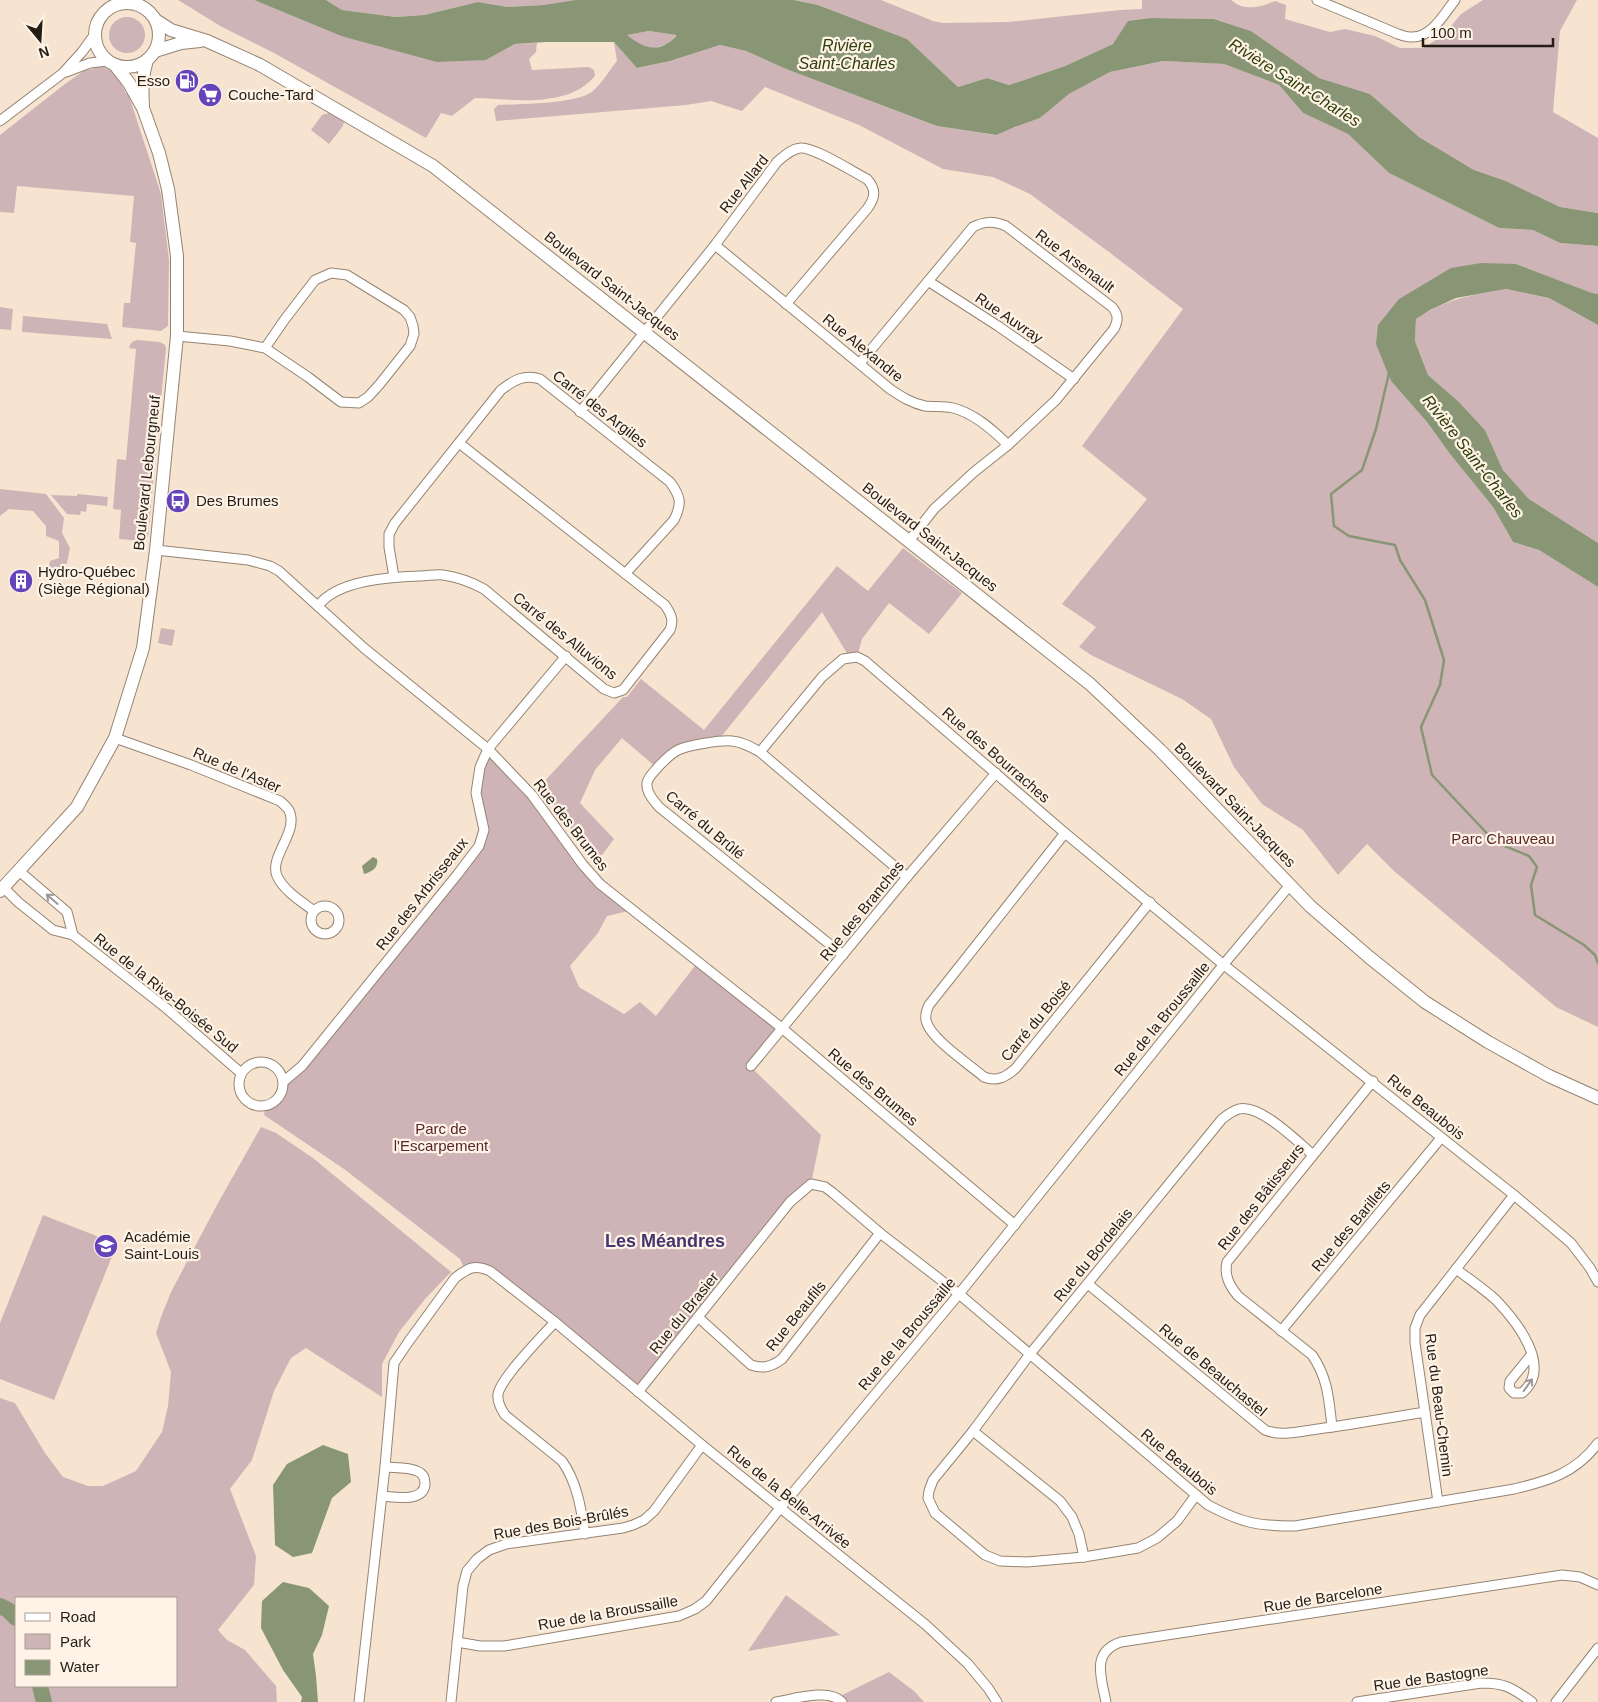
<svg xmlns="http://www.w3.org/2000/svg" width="1598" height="1702" font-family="Arial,sans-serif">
  <rect width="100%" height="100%" fill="#f6e4d0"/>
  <g fill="#ceb4b6" fill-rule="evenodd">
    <path d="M 178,0 L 254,0 L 341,36 L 486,60 L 515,44 L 537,43 L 536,52 L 529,59 L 532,70 L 589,67 L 594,70 L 595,76 C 567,109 513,99 475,98 L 452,116 L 441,113 L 426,138 L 274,53 L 222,27 Z"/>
    <path d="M 326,0 L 575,0 L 543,5 L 508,7 L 478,2 L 424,15 L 396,17 L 342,10 Z"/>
    <path d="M 794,0 L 881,0 L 933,21 L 943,23 L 1008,22 L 1120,10 L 1142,9 L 1142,0 L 1231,0 C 1245,12 1260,7 1275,1 L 1286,5 L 1285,19 L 1330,32 L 1345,29 L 1375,36 L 1400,48 L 1423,48 L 1444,35 L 1461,14 L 1483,0 L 1577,0 L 1560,31 L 1553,112 L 1598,138 L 1598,213 L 1560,207 L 1506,181 L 1474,170 L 1419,137 L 1370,94 L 1319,78 L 1251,31 L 1214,19 L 1152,18 L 1113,44 L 1065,66 L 1009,85 L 987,78 L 958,87 L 907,39 L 818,5 Z"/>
    <circle cx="127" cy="35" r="18"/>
    <path d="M 649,31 L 676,35 L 668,44 L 655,48 L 640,46 L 626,35 Z"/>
    <path d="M 614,42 L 638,68 L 670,61 L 720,45 L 746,51 L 786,69 L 937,126 L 994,135 L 1040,118 L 1069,94 L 1110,72 L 1163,61 L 1224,64 L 1279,85 L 1303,113 L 1348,134 L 1389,173 L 1499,228 L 1533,230 L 1560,243 L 1598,246 L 1598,294 L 1592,293 L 1516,264 L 1399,299 L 1389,373 L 1391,381 L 1427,422 L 1450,454 L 1493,507 L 1513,542 L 1539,550 L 1598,587 L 1598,1027 L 1556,1007 L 1394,871 L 1367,844 L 1338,875 L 1303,830 L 1262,804 L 1234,767 L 1211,719 L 1182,699 L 1091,655 L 1079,647 L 1096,627 L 1062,604 L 1147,499 L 1082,446 L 1183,309 L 1109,252 L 1030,194 L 993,177 L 943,169 L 859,125 L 765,87 L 742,111 L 711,101 L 686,105 L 496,121 L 494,109 L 498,105 C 519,104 578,104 593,91 C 602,83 609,71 617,61 Z"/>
    <path d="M 100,66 C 114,68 121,82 126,94 L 128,93 L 161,194 L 169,260 L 168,326 L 161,331 L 122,327 L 124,303 L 130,303 L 136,243 L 130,242 L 134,196 L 17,186 L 14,213 L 0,212 L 0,135 L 65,84 L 88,68 L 89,70 Z"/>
    <path d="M 329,113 L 344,121 L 343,126 L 329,144 L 311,130 L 322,115 Z"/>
    <path d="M 1506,289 L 1549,298 L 1598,325 L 1598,543 L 1529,499 L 1503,470 L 1485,430 L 1459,402 L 1428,375 L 1415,341 L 1416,319 C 1447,298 1470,296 1506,289 Z"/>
    <path d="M 0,307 L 13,309 L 11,330 L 0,329 Z"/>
    <path d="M 23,316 L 107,324 L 112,339 L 22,332 Z"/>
    <path d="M 137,340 L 160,342 L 165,345 L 166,348 L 148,537 L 142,541 L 119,539 L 121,510 L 113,509 L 117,459 L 126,460 L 136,349 L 129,348 C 130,343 133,341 137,340 Z"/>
    <path d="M 0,489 L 46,494 L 64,518 L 62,533 L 70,548 L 67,563 L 51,574 C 48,570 49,566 50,561 L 59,558 L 59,541 L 46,536 L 46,526 L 33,511 L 9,509 L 0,516 Z"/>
    <path d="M 77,494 L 108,497 L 107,506 L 87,504 L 86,512 L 81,511 L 80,515 L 67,514 L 51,495 L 77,496 Z"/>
    <path d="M 903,548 L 962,593 L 929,634 L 889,603 L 862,639 L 857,657 L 848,655 L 822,612 L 716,743 L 680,749 L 657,768 L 622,738 L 595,770 L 580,803 L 614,839 L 596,863 L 540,786 L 623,697 L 627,697 L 641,679 L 704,730 L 837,566 L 868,591 Z"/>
    <path d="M 161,628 L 175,630 L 172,646 L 158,643 Z"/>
    <path d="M 488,749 L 519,780 L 575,855 L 633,910 L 607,916 L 598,933 L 570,966 L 579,987 L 624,1014 L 640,1002 L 656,1016 L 698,962 L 783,1029 L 751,1067 L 821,1135 L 811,1184 L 802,1191 L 638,1392 L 490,1271 L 465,1270 L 460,1259 L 344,1169 L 264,1115 L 266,1105 C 277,1100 281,1094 283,1082 L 302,1066 L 457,875 L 484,830 L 476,793 Z"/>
    <path d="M 261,1127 L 276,1133 L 313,1158 L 451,1272 L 425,1299 L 399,1332 L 382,1364 L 382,1397 L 306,1348 L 291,1358 L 274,1391 L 252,1460 L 230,1489 L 256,1556 L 254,1585 L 218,1630 L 227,1640 L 245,1650 L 276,1686 L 277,1702 L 0,1702 L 0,1398 L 15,1403 L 45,1453 L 63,1477 L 88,1486 L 103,1486 L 136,1471 L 162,1432 L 168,1406 L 171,1372 L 156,1333 L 161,1317 L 171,1292 L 218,1203 ZM 176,1598 L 176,1686 L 16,1686 L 16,1598 Z"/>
    <path d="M 43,1215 L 117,1244 L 54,1400 L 0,1379 L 0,1323 Z"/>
    <path d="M 786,1595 L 840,1635 L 748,1651 Z"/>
    <path d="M 889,1672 L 914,1691 L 924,1702 L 842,1702 L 838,1697 Z"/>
  </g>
  <g fill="#889676" fill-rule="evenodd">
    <path d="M 254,0 L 326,0 L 342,10 L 396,17 L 424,15 L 478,2 L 508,7 L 543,5 L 575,0 L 794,0 L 818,5 L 907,39 L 958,87 L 987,78 L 1009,85 L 1065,66 L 1113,44 L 1128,21 L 1152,18 L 1214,19 L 1251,31 L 1319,78 L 1370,94 L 1419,137 L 1474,170 L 1506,181 L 1560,207 L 1598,213 L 1598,246 L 1560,243 L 1533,230 L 1499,228 L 1389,173 L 1348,134 L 1303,113 L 1279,85 L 1224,64 L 1163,61 L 1110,72 L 1069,94 L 1040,118 L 1015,127 L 996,135 L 937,126 L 786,69 L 746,51 L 720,45 L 670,61 L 637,68 L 614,42 L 546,42 L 515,44 L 486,60 L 437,62 L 341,36 ZM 649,31 L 676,35 L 676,36 C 660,54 644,49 627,35 Z"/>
    <path d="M 1481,263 L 1516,264 L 1592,293 L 1598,294 L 1598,325 L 1549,298 L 1506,289 L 1456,298 L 1430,310 L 1416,319 L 1415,341 L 1428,375 L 1459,402 L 1485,430 L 1503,470 L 1529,499 L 1598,543 L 1598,587 L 1539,550 L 1513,542 L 1493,507 L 1450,454 L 1427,422 L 1391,381 L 1376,344 L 1378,325 L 1399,299 L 1451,268 Z"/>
    <path d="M 373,857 L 377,859 C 379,868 371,872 364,874 L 362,866 Z"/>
    <path d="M 323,1445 L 348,1454 L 351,1482 L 332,1498 L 312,1553 L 293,1557 L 275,1545 L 273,1485 L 287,1464 Z"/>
    <path d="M 283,1582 L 309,1588 L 329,1606 L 322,1635 L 313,1654 L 316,1676 L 318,1702 L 301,1702 L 302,1697 L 283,1670 L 261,1628 L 262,1601 Z"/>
  </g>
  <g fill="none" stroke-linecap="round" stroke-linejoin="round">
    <path stroke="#889676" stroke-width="2.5" d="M 1389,373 L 1376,429 L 1362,470 L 1331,494 L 1334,526 L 1349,536 L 1395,545 L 1400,560 L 1425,600 L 1444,660 L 1440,685 L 1421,727 L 1432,775 L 1495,842 L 1529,856 L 1537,867 L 1531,885 L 1535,915 L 1584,945 L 1595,955 L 1598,963"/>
    <g stroke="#889676" stroke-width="16">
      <path d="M 0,1606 L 8,1610 L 16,1618"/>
      <path d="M 40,1686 L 44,1702"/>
    </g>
    <g stroke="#958472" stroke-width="11">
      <g id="street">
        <path d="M 1317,0 L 1398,34 C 1401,35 1406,37 1410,37 C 1431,39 1444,14 1455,0"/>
        <path d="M 66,72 L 90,63 L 107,61"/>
        <path d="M 0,121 L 63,73 L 82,52 L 95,34"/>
        <path d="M 715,245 L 890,389 C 902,397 911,403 925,406 C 934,407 944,406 953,408 C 974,413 993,430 1008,445"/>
        <path d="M 928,281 L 998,326 L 1074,379"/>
        <path d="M 177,336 L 230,341 L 265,348 L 308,377 L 341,402 L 359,403 L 368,397 L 379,385 L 410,346 L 414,334 L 413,326 L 410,317 L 404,310 L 347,275 L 331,273 L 315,280 L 285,319 L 265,348"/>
        <path d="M 860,363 L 973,227 C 985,221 993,221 1006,226 L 1112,307 C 1119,315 1118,321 1114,329 L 1056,400 L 1008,445 L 974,472 L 934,509 L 909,541"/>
        <path d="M 580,412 L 715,245 L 777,162 C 784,156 791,149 800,148 C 813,146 853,172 867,179 C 877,190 875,198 867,209 L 786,304"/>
        <path d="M 156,550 L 248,560 L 270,566 L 279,571 L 364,648 L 488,749 L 532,795 L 583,865 L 600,884 L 783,1029 L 1015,1225"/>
        <path d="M 394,577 L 389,547 L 389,534 L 395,523 L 501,390 C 514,380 524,374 540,379 L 670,482 C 681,497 682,504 674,520 L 625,574"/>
        <path d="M 318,606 C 337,580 390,577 420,576 C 428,576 436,574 443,575 C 458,577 471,582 484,589 L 604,689 L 614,693 L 623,690 L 670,630 C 674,620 671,614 665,605 L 459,443"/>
        <path d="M 115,738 L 191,765 L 280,801 C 283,804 289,808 290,813 C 297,834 269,857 277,876 C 284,891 302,902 314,911"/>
        <path d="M 760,752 L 822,677 L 843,659 L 857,657 L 865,661 L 1065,833 L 1224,965 L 1514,1195 L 1571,1243 L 1590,1268 L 1598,1282"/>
        <path d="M 1065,833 L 929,1005 C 926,1011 925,1015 926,1020 C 929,1038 969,1064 984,1077 C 997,1082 1006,1077 1016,1068 L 1150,902"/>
        <path d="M 19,871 L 67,912 L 73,935"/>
        <path d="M 3,887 L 18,902 L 53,930 L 73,935 L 166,1008 L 241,1073"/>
        <circle cx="325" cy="920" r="14"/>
        <path d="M 843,955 L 659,807 C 653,800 646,792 647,783 C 648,777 654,772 658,767 C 664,761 670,754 678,750 C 688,745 721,740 732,741 C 743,742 751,747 760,752 L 907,877"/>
        <circle cx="261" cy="1084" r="22"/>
        <path d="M 751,1066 L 907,877 L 996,773"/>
        <path d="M 283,1082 L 302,1066 L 457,875 L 479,846 L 484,830 L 476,793 L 480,767 L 488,749 L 566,656"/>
        <path d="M 1456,1269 C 1469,1279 1484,1289 1496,1300 C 1517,1322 1553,1367 1522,1393 L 1514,1393 L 1509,1388 L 1510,1381 L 1532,1354"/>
        <path d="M 1088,1284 L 1265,1430 C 1281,1437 1301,1431 1318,1429 C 1354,1424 1389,1418 1425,1412"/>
        <path d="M 698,1317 L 751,1365 C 763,1369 771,1367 782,1359 L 880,1233"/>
        <path d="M 555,1322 C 542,1336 501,1378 498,1394 C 497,1402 501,1409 505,1415 L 562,1461 C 577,1482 581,1508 585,1534"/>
        <path d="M 1281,1331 L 1441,1138"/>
        <path d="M 638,1392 L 790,1202 L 811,1184 L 825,1187 L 833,1193 L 880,1233 L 959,1294 L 1208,1505 C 1242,1523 1257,1526 1295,1526 L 1514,1489 C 1548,1481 1576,1473 1598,1443"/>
        <path d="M 1332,1427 C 1329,1400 1328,1378 1312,1355 L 1238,1296 C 1229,1285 1224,1275 1227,1262 L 1373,1081"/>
        <path d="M 973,1431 L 1060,1501 L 1072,1517 L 1079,1534 L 1084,1557"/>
        <path d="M 1196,1495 L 1177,1521 L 1157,1538 L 1138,1548 L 1084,1557 L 1027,1562 L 1000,1561 L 985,1555 L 935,1513 L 928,1498 L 929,1491 L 933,1480 L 973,1431 L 1030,1354 L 1222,1119 C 1227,1115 1232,1111 1239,1109 C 1260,1104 1297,1141 1312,1154"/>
        <path d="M 382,1496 C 394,1497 425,1503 425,1483 C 425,1477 422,1473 417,1471 C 408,1467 395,1468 385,1467"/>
        <path d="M 1438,1502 L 1415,1343 L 1415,1328 L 1420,1315 L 1514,1195"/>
        <path d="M 457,1642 L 480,1646 L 504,1646 L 679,1616 L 695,1609 L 706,1601 L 781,1507 L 959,1294 L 1224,964 L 1290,885"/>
        <path d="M 359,1702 L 385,1467 L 394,1363 L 409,1341 L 455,1278 C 468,1268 474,1264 490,1271 L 555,1322 L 702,1445 L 926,1625 L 968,1664 L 988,1688 L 997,1702"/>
        <path d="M 451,1702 L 463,1586 L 467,1571 L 477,1559 L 489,1550 L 506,1544 L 623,1528 L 633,1525 L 644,1520 L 654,1511 L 702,1445"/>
        <path d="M 776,1702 C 794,1699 829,1688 842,1702"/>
        <path d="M 1106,1702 C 1101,1677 1091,1652 1121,1642 L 1562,1575 L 1580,1577 L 1598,1585"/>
        <path d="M 1357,1702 L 1481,1683 C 1506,1683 1512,1688 1532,1702"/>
        <path d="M 1556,1702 L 1598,1648"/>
      </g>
    </g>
    <g stroke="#958472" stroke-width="14">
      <g id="secondary">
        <circle cx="127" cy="35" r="32"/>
        <path d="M 157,21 L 171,30 L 207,41 L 260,65 L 433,166 L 1090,684 L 1160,750 L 1310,906 L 1369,957 L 1425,1002 L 1488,1042 L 1549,1076 L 1598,1098"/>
        <path d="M 155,51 L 181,43 L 200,41"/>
        <path d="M 143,106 C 142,89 142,76 147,60"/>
        <path d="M 0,891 L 77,807 L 115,738 L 143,648 L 156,550 L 177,336 L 177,256 L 168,189 L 159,153 L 143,108 L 129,83 L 115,65"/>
      </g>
    </g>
    <use href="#street" stroke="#fff" stroke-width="9"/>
    <use href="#secondary" stroke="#fff" stroke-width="12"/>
  </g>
  <defs><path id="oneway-shaft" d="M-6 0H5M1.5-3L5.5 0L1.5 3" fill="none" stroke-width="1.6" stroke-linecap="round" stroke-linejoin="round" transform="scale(1.25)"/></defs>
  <g stroke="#9c9996">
    <use href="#oneway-shaft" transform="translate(52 899) rotate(-139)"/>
    <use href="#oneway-shaft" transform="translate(1528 1385) rotate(-54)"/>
  </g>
  <defs>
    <g id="fuel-disc" transform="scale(1.25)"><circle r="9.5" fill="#6443bb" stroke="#fef3e6"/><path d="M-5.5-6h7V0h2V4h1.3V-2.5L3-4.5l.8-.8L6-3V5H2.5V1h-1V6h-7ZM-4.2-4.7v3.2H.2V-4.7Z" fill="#fff"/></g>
    <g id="supermarket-disc" transform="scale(1.25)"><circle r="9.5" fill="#6443bb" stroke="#fef3e6"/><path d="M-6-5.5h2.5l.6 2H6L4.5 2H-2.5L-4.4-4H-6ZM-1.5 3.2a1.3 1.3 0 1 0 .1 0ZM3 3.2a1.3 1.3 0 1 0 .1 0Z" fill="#fff"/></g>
    <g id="bus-disc" transform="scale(1.25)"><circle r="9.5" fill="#6443bb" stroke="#fef3e6"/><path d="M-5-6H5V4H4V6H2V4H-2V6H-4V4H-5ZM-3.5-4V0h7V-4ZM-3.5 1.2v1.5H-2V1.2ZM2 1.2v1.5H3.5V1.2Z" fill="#fff"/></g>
    <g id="building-disc" transform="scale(1.25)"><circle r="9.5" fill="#6443bb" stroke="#fef3e6"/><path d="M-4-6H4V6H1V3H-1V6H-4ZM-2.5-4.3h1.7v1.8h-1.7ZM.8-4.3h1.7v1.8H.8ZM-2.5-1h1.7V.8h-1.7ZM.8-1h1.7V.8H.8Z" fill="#fff"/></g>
    <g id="school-disc" transform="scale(1.25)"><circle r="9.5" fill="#6443bb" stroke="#fef3e6"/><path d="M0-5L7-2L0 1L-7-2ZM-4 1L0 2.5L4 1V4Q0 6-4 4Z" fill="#fff"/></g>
  </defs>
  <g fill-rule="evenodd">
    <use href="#fuel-disc" x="187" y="81"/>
    <use href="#supermarket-disc" x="210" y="95"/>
    <use href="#bus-disc" x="178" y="501"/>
    <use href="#building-disc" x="21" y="581"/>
    <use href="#school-disc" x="106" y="1246"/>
  </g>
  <g text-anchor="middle" stroke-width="4.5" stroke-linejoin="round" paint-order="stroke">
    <g font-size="15" fill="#231d16" stroke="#fef3e6" text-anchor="start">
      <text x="170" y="86" text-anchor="end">Esso</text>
      <text x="228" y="100">Couche-Tard</text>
      <text x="196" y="506">Des Brumes</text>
      <text x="38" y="577">Hydro-Québec<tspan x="38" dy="17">(Siège Régional)</tspan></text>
      <text x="124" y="1242">Académie<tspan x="124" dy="17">Saint-Louis</tspan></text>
    </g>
    <g font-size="15" fill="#231d16" stroke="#fef3e6">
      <text transform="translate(744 184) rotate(-52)" y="5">Rue Allard</text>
      <text transform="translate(1075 261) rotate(37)" y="5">Rue Arsenault</text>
      <text transform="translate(612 286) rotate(38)" y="5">Boulevard Saint-Jacques</text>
      <text transform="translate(1009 318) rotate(34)" y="5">Rue Auvray</text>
      <text transform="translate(863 348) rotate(39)" y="5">Rue Alexandre</text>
      <text transform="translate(600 409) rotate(38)" y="5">Carré des Argiles</text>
      <text transform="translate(147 473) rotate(-84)" y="5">Boulevard Lebourgneuf</text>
      <text transform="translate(930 537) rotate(38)" y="5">Boulevard Saint-Jacques</text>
      <text transform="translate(565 636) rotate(39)" y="5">Carré des Alluvions</text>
      <text transform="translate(996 755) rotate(41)" y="5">Rue des Bourraches</text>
      <text transform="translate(237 770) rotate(23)" y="5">Rue de l'Aster</text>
      <text transform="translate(1235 805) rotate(46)" y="5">Boulevard Saint-Jacques</text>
      <text transform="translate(571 825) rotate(52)" y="5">Rue des Brumes</text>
      <text transform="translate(705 825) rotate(40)" y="5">Carré du Brûlé</text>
      <text transform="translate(422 894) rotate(-52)" y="5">Rue des Arbrisseaux</text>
      <text transform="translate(862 911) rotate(-51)" y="5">Rue des Branches</text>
      <text transform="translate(166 993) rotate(39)" y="5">Rue de la Rive-Boisée Sud</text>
      <text transform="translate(1162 1019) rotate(-51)" y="5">Rue de la Broussaille</text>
      <text transform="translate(1036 1021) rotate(-50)" y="5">Carré du Boisé</text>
      <text transform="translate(873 1087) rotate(40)" y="5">Rue des Brumes</text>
      <text transform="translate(1426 1107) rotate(39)" y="5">Rue Beaubois</text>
      <text transform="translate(1261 1197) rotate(-52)" y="5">Rue des Bâtisseurs</text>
      <text transform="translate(1351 1226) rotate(-50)" y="5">Rue des Barillets</text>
      <text transform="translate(1093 1255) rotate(-51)" y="5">Rue du Bordelais</text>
      <text transform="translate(684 1313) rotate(-51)" y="5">Rue du Brasier</text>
      <text transform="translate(796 1316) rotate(-51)" y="5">Rue Beaufils</text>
      <text transform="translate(907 1334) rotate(-50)" y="5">Rue de la Broussaille</text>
      <text transform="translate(1213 1370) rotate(40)" y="5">Rue de Beauchastel</text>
      <text transform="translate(1439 1405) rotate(83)" y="5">Rue du Beau-Chemin</text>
      <text transform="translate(1179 1462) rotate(40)" y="5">Rue Beaubois</text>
      <text transform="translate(789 1497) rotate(39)" y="5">Rue de la Belle-Arrivée</text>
      <text transform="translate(561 1523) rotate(-10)" y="5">Rue des Bois-Brûlés</text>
      <text transform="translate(1323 1598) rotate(-9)" y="5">Rue de Barcelone</text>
      <text transform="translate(608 1613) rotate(-10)" y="5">Rue de la Broussaille</text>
      <text transform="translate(1431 1678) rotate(-8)" y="5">Rue de Bastogne</text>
    </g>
    <g font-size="15" fill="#5a252c" stroke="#fef3e6">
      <text x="1503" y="844">Parc Chauveau</text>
      <text x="441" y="1134">Parc de<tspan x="441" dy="17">l'Escarpement</tspan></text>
    </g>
    <g font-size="16" font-style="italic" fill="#2d3e08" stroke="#fef3e6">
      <text x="847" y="51">Rivière<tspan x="847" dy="18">Saint-Charles</tspan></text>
      <text transform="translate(1295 82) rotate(32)" y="6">Rivière Saint-Charles</text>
      <text transform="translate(1473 456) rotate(52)" y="6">Rivière Saint-Charles</text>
    </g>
    <g font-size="18" font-weight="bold" fill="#423571" stroke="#fef3e6">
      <text x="665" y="1247">Les Méandres</text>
    </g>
  </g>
  <rect x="15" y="1597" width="162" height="90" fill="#fef3e6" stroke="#a69d93"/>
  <rect x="25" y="1613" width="25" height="8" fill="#ffffff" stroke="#a69d93"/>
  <text x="60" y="1622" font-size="15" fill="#231d16">Road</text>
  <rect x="25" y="1634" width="25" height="15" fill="#ceb4b6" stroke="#a69d93"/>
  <text x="60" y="1647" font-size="15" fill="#231d16">Park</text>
  <rect x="25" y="1660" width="25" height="15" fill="#889676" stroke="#a69d93"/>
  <text x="60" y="1672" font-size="15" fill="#231d16">Water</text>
  <g transform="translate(40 40) rotate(162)" stroke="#fef3e6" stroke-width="4" paint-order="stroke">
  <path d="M0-4L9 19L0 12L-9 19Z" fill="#231d16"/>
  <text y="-8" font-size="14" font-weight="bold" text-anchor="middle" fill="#231d16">N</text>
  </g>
  <path d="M1423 38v8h130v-8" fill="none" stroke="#231d16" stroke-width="2.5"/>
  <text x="1430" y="38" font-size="15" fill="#231d16" stroke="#fef3e6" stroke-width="4" paint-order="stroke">100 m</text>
</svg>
